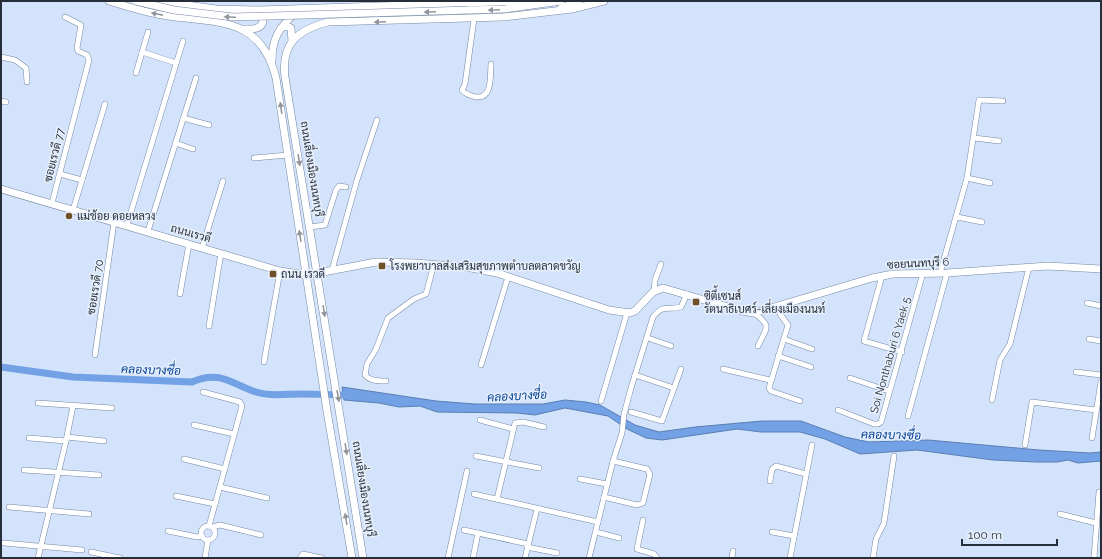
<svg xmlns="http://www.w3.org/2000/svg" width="1102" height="559" font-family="Raleway,Sarabun,sans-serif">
  <rect width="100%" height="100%" fill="#d3e3fb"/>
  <path fill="#72a1e6" stroke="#5b7eb2" d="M 342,387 L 436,401 L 475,404 L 543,404 L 565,400 L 586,402 L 600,405 L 635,425 L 659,432 L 695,427 L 762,421 L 801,421 L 845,437 L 869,442 L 928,440 L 1039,450 L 1090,453 L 1101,452 L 1101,461 L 1078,463 L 1068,460 L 1057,462 L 1036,462 L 993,460 L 917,450 L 860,454 L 825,439 L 800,432 L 761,432 L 737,429 L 662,440 L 646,438 L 627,429 L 608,416 L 565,408 L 535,415 L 517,413 L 437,412 L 420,406 L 399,407 L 379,403 L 344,400 Z"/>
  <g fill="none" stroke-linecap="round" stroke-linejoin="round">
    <path stroke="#72a1e6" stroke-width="7" d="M 1,367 L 73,377 L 192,382 C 218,370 231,383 253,391 C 268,397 287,394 302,394 C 319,394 335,395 352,395"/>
    <g stroke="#7688a4" stroke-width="6">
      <g id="street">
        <path d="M 474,19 L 465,84 L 462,90 C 465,94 471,96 476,97 C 493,99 490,75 491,64"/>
        <path d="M 142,52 L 176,63"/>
        <path d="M 1,57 L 15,60 L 26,68 L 27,82"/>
        <path d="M 136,73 L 148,32"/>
        <path d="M 1,101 L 6,102"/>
        <path d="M 183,118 L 209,125"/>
        <path d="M 974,138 L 999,141"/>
        <path d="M 175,143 L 193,149"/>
        <path d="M 254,158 L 288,155"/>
        <path d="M 60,174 L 82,180"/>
        <path d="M 967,178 L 990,183"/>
        <path d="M 52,203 L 89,60 L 87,55 L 78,51 L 77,48 L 81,25 L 65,17"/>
        <path d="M 73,210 L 105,104"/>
        <path d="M 957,217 L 982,222"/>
        <path d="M 127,225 L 183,41"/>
        <path d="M 310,227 L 325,225 L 336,190 L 339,186 L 346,187"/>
        <path d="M 148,231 L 196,78"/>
        <path d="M 202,248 L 223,181"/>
        <path d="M 332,270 L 357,180 L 377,120"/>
        <path d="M 940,273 L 967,178 L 979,100 L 1003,101"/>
        <path d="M 882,276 L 864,341 L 902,352"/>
        <path d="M 654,291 L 655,280 L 661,264"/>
        <path d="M 180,294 L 189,244"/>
        <path d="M 1087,303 L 1101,306"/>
        <path d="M 779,307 L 780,314 L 788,325 L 769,388 L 771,391 L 800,401"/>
        <path d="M 754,313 C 772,326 767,327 758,346"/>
        <path d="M 209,326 L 221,253"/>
        <path d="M 648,338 L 671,346"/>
        <path d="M 784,339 L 812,349"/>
        <path d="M 1089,339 L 1101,341"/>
        <path d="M 95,355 L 114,222"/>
        <path d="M 778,356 L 811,367"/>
        <path d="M 264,362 L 280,271"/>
        <path d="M 481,365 L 508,277"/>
        <path d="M 723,369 L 770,380"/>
        <path d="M 1076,372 L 1101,375"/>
        <path d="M 635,375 L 674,388"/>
        <path d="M 850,378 L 889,391"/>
        <path d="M 386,381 C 378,381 370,381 365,375 L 367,364 L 376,349 L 388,318 L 414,299 L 426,294 L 434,264"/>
        <path d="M 203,392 L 240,402 L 242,406 L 209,526"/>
        <path d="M 992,400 L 1000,360 L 1010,344 L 1029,267"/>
        <path d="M 601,401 L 627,313"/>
        <path d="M 38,403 L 112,408"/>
        <path d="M 838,410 L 874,424 L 878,424 L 881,422 L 923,273"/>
        <path d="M 631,412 L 662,421 L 681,369"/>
        <path d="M 908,416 L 947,273"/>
        <path d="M 480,420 L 513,429"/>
        <path d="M 194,425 L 234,434"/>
        <path d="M 67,437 L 104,441"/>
        <path d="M 29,438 L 66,441"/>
        <path d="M 1092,438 L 1101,382"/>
        <path d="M 1025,445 L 1032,402 L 1096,410"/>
        <path d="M 476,456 L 539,468"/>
        <path d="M 184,459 L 225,469"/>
        <path d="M 24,470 L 99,475"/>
        <path d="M 580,479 L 607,484"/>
        <path d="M 770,481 L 772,469 L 776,466 L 806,474"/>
        <path d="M 220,487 L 267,498"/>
        <path d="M 474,494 L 598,522"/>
        <path d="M 176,496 L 215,504"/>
        <path d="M 604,497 L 637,505 L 643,503 L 650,474 L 647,469 L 613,461"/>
        <path d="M 497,499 L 515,423 L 523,422 L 544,427"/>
        <path d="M 9,507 L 89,514"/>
        <path d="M 1060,514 L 1096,523"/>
        <path d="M 643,520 L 637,549 L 654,554 L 657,558"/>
        <circle cx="208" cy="533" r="7"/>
        <path d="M 213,527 L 220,525 L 261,535"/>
        <path d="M 464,530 L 528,544"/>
        <path d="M 168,531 L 197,537 L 202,536"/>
        <path d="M 596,532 L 619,538"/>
        <path d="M 772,532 L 794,536"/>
        <path d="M 4,543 L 82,550"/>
        <path d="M 527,547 L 557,553"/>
        <path d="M 91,552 L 120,558"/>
        <path d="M 38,558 L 66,441 L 73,406"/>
        <path d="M 205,558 L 208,540"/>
        <path d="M 300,558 L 303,554 L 322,558"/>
        <path d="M 448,558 L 467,471"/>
        <path d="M 473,558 L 478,533"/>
        <path d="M 525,558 L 537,509"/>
        <path d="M 589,558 L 613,461 L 622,433 L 624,414 L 631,388 L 653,317 C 664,303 668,311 681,307 L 687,294"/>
        <path d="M 732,558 L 733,551"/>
        <path d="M 790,558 L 812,445"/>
        <path d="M 873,558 L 876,539 L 884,523 L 894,456"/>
        <path d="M 1094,558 L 1099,492"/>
      </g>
    </g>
    <g stroke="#7688a4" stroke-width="8">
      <g id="secondary">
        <path d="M 109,1 C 128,7 148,13 168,16 C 219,23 261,17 276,78 L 327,411 L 352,558"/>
        <path d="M 158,1 L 216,9 L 260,10 L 528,1"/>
        <path d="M 561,8 L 579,1"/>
        <path d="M 469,10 L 505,9 L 561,1"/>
        <path d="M 281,28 L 286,26 L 291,28 L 292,41"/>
        <path d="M 244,29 C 252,29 260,30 263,22 L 262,18 L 256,14"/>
        <path d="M 272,61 C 272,38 279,28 295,13"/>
        <path d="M 1,189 L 280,271 L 306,275"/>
        <path d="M 318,273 L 376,262 L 415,263 L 466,267 L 497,273 L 609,310 L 630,313 L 635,311 L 653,292 L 663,288 L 742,311 L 754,313 L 872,278 L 893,274 L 947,273 L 1048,266 L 1101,269"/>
        <path d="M 363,558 L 285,77 C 281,44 297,30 328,22 L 503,17 L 572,9 L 604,1"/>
      </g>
    </g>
    <use href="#street" stroke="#fff" stroke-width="5"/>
    <use href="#secondary" stroke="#fff" stroke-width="7"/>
    <g stroke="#7688a4" stroke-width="8" stroke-linecap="butt">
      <path id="secondary-bridge" d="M 136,1 L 174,10 L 233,17 L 469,10"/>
    </g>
    <use href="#secondary-bridge" stroke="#fff" stroke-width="7"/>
  </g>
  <defs><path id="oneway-solid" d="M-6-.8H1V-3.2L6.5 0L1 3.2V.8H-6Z"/></defs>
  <g fill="#92969c">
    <use href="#oneway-solid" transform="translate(494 10) rotate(178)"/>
    <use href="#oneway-solid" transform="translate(430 12) rotate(178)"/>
    <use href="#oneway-solid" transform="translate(157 14) rotate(-169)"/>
    <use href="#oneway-solid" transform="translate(230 17) rotate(-178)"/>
    <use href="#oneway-solid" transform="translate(380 22) rotate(177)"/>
    <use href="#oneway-solid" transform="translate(281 108) rotate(-98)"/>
    <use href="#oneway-solid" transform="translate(299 160) rotate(81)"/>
    <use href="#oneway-solid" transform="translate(300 236) rotate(-99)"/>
    <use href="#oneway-solid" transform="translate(324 311) rotate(81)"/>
    <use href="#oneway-solid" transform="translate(338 396) rotate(80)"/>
    <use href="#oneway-solid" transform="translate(346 449) rotate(81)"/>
    <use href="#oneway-solid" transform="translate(346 519) rotate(-99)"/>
  </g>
  <g fill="#705026" stroke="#e7effc" stroke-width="1.5">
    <circle cx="69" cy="216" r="4"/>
    <rect x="378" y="262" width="8" height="8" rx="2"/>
    <rect x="269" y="270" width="8" height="8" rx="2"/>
    <rect x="692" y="298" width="8" height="8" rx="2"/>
  </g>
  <g text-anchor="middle" stroke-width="3" stroke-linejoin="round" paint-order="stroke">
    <g font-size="11" fill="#262e39" stroke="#e7effc">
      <text transform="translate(54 155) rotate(-76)" y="4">ซอยเรวดี 77</text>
      <text transform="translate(312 169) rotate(81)" y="4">ถนนเลี่ยงเมืองนนทบุรี</text>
      <text transform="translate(191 233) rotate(16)" y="4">ถนนเรวดี</text>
      <text transform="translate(918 263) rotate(-3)" y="4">ซอยนนทบุรี 6</text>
      <text transform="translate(95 287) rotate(-81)" y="4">ซอยเรวดี 70</text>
      <text transform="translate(890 355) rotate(-74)" y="4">Soi Nonthaburi 6 Yaek 5</text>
      <text transform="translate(364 489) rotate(81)" y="4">ถนนเลี่ยงเมืองนนทบุรี</text>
    </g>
    <g font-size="11" fill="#262e39" stroke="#e7effc" text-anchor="start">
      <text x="77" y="220">แม่ช้อย ดอยหลวง</text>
      <text x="390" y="270">โรงพยาบาลส่งเสริมสุขภาพตำบลตลาดขวัญ</text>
      <text x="281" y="278">ถนน เรวดี</text>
      <text x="704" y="300">ซิตี้เซนส์<tspan x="704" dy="13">รัตนาธิเบศร์-เลี่ยงเมืองนนท์</tspan></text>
    </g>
    <g font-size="12" font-style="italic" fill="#054394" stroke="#e7effc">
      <text transform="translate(151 370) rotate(2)" y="4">คลองบางซื่อ</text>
      <text transform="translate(517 396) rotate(-3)" y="4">คลองบางซื่อ</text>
      <text transform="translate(891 435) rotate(1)" y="4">คลองบางซื่อ</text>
    </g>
  </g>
  <rect width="1102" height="559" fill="none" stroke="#262e39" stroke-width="4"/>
  <path d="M962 539v6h95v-6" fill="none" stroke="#262e39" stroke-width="2"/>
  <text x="968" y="539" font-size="12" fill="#262e39" stroke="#e7effc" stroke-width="3" paint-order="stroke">100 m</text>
</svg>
